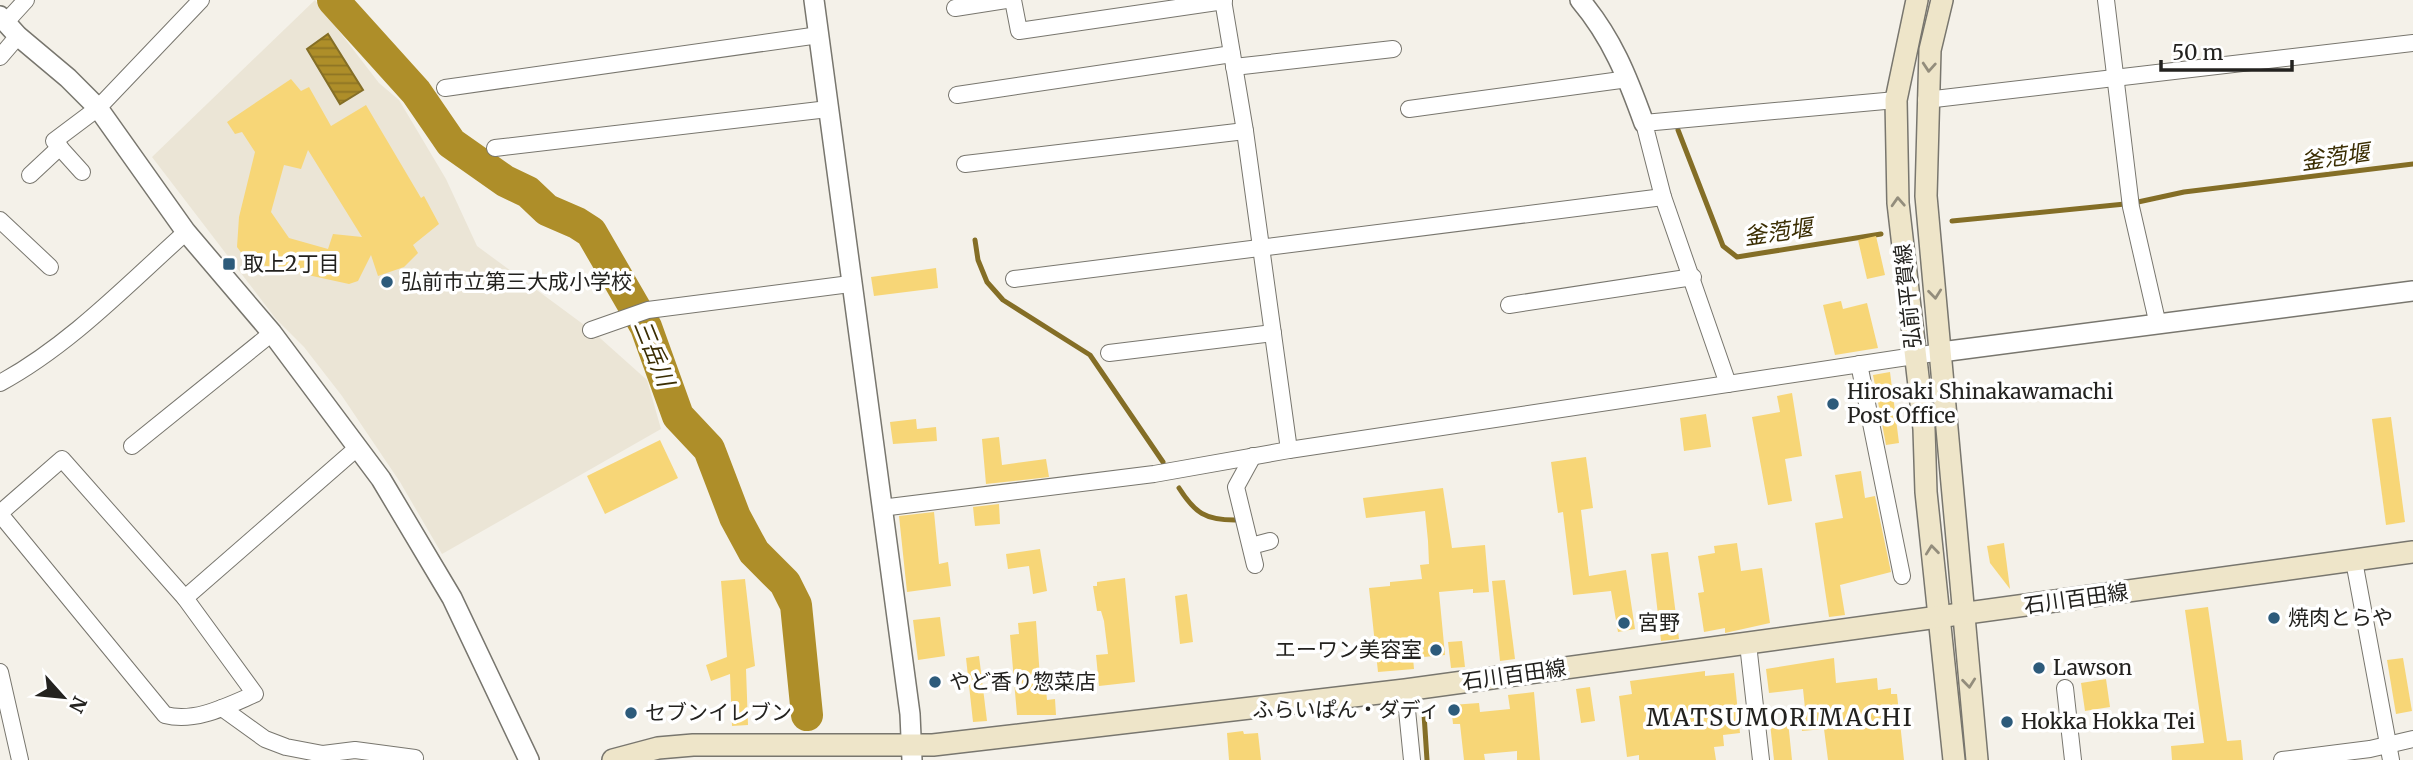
<svg xmlns="http://www.w3.org/2000/svg" width="2413" height="760" font-family="Merriweather,'Noto Sans JP',serif">
  <defs>
    <pattern id="water-rules" width="6" height="5" patternUnits="userSpaceOnUse" patternTransform="scale(1.75)"><rect width="6" height="5" fill="#ae8e29"/><path d="M0 2.5h6" fill="none" stroke="#8d7423"/></pattern>
  </defs>
  <rect width="100%" height="100%" fill="#f4f1e9"/>
  <path fill="#ebe5d6" d="M 315,0 L 379,83 L 399,100 L 446,179 L 477,246 L 591,330 L 647,380 L 661,429 L 442,554 L 400,482 L 342,396 L 304,347 L 276,319 L 152,157 Z"/>
  <path fill="url(#water-rules)" stroke="#846e26" stroke-width="2" d="M 328,34 L 363,90 L 340,104 L 307,49 Z"/>
  <g fill="none" stroke-linecap="round" stroke-linejoin="round">
    <g stroke="#846e26" stroke-width="5">
      <path d="M 1678,130 L 1723,246 L 1737,257 L 1881,234"/>
      <path d="M 2138,202 L 2184,192 L 2413,164"/>
      <path d="M 1952,221 L 2125,204"/>
      <path d="M 975,240 L 978,260 L 987,282 L 1003,300 L 1090,355 L 1163,462"/>
      <path d="M 1179,488 C 1195,513 1205,520 1235,520"/>
      <path d="M 1424,714 L 1427,760"/>
    </g>
    <path stroke="#ae8e29" stroke-width="32" d="M 333,0 L 416,92 L 451,143 L 505,181 L 528,192 L 547,210 L 577,223 L 591,232 L 646,327 L 678,416 L 709,449 L 735,517 L 754,552 L 785,583 L 796,605 L 807,715"/>
  </g>
  <g fill="#f7d677" fill-rule="evenodd">
    <path d="M 291,79 L 301,91 L 309,87 L 331,126 L 366,105 L 421,198 L 424,196 L 439,224 L 413,245 L 418,253 L 404,267 L 378,276 L 371,255 L 358,281 L 349,284 L 262,265 L 243,255 L 237,247 L 239,217 L 255,152 L 242,132 L 235,134 L 227,122 ZM 308,150 L 362,237 L 333,234 L 328,249 L 289,238 L 271,212 L 284,165 L 301,169 Z"/>
    <path d="M 1876,236 L 1885,275 L 1867,279 L 1858,240 Z"/>
    <path d="M 936,268 L 938,288 L 874,296 L 871,277 Z"/>
    <path d="M 1841,301 L 1843,309 L 1867,303 L 1878,348 L 1835,355 L 1823,305 Z"/>
    <path d="M 1890,372 L 1899,443 L 1886,445 L 1873,375 Z"/>
    <path d="M 1792,393 L 1802,456 L 1785,459 L 1792,501 L 1768,505 L 1752,417 L 1780,412 L 1777,396 Z"/>
    <path d="M 1706,414 L 1711,447 L 1684,451 L 1680,418 Z"/>
    <path d="M 2391,417 L 2405,522 L 2386,525 L 2372,419 Z"/>
    <path d="M 916,419 L 917,429 L 936,427 L 937,441 L 893,444 L 890,422 Z"/>
    <path d="M 999,437 L 1002,465 L 1046,459 L 1049,477 L 986,484 L 982,439 Z"/>
    <path d="M 660,440 L 678,478 L 605,514 L 587,476 Z"/>
    <path d="M 1586,457 L 1593,508 L 1581,510 L 1589,576 L 1626,570 L 1635,629 L 1618,632 L 1611,591 L 1573,595 L 1563,512 L 1558,513 L 1551,462 Z"/>
    <path d="M 1861,471 L 1865,498 L 1875,496 L 1891,572 L 1840,585 L 1845,615 L 1829,617 L 1815,523 L 1843,518 L 1835,475 Z"/>
    <path d="M 1443,488 L 1452,548 L 1485,545 L 1489,592 L 1473,593 L 1473,589 L 1439,592 L 1445,655 L 1413,658 L 1414,669 L 1378,672 L 1369,588 L 1390,586 L 1390,582 L 1422,579 L 1420,565 L 1429,564 L 1428,541 L 1425,511 L 1366,518 L 1363,498 Z"/>
    <path d="M 999,504 L 1000,524 L 975,526 L 973,507 Z"/>
    <path d="M 934,512 L 939,564 L 948,562 L 951,586 L 907,592 L 899,516 Z"/>
    <path d="M 1737,543 L 1741,571 L 1762,568 L 1770,623 L 1725,633 L 1725,628 L 1704,632 L 1698,593 L 1704,592 L 1698,556 L 1715,553 L 1714,546 Z"/>
    <path d="M 2004,543 L 2010,589 L 1990,563 L 1987,546 Z"/>
    <path d="M 1040,549 L 1047,591 L 1033,594 L 1029,566 L 1008,569 L 1006,554 Z"/>
    <path d="M 1668,552 L 1679,639 L 1661,641 L 1651,554 Z"/>
    <path d="M 1125,578 L 1135,682 L 1099,686 L 1096,655 L 1108,654 L 1104,621 L 1101,611 L 1097,611 L 1093,586 L 1097,586 L 1097,582 Z"/>
    <path d="M 745,579 L 755,666 L 746,669 L 748,725 L 732,726 L 730,674 L 711,681 L 706,665 L 727,657 L 721,581 Z"/>
    <path d="M 1505,580 L 1515,659 L 1500,661 L 1492,581 Z"/>
    <path d="M 1187,594 L 1193,642 L 1180,644 L 1175,596 Z"/>
    <path d="M 2208,607 L 2227,741 L 2241,740 L 2243,760 L 2172,760 L 2171,746 L 2204,743 L 2185,610 Z"/>
    <path d="M 940,617 L 945,656 L 918,660 L 913,620 Z"/>
    <path d="M 1036,621 L 1040,678 L 1045,678 L 1047,700 L 1055,699 L 1056,715 L 1017,715 L 1010,635 L 1019,634 L 1018,623 Z"/>
    <path d="M 1462,641 L 1465,667 L 1451,668 L 1448,642 Z"/>
    <path d="M 979,656 L 987,721 L 973,722 L 966,658 Z"/>
    <path d="M 1834,658 L 1836,683 L 1877,678 L 1878,690 L 1891,688 L 1891,694 L 1897,694 L 1904,760 L 1828,760 L 1824,729 L 1802,731 L 1801,718 L 1806,718 L 1803,689 L 1769,693 L 1766,669 Z"/>
    <path d="M 2403,658 L 2412,711 L 2396,714 L 2387,660 Z"/>
    <path d="M 1705,671 L 1705,676 L 1734,673 L 1740,733 L 1723,735 L 1724,746 L 1714,747 L 1716,760 L 1639,760 L 1639,755 L 1627,757 L 1619,696 L 1632,694 L 1630,681 Z"/>
    <path d="M 2106,679 L 2110,707 L 2085,711 L 2081,683 Z"/>
    <path d="M 1590,687 L 1595,721 L 1581,723 L 1576,689 Z"/>
    <path d="M 1534,692 L 1540,760 L 1517,760 L 1517,751 L 1484,754 L 1485,760 L 1464,760 L 1460,724 L 1453,724 L 1451,705 L 1479,703 L 1480,712 L 1510,709 L 1508,695 Z"/>
    <path d="M 1788,721 L 1792,760 L 1774,760 L 1770,723 Z"/>
    <path d="M 1243,731 L 1244,734 L 1258,733 L 1261,760 L 1229,760 L 1227,733 Z"/>
  </g>
  <g fill="none" stroke-linecap="round" stroke-linejoin="round">
    <g stroke="#78766e" stroke-width="18">
      <g id="minor">
        <path d="M 1013,0 L 1019,31 L 1224,1"/>
        <path d="M 1223,0 L 1245,131 L 1289,450"/>
        <path d="M 2106,0 L 2131,207 L 2158,325"/>
        <path d="M 955,8 L 1006,0"/>
        <path d="M 5,23 L 26,0"/>
        <path d="M 0,57 L 18,36"/>
        <path d="M 1234,67 L 1393,49"/>
        <path d="M 445,88 L 819,35"/>
        <path d="M 957,95 L 1232,54"/>
        <path d="M 1926,100 L 2413,43"/>
        <path d="M 1409,109 L 1628,79"/>
        <path d="M 495,148 L 828,109"/>
        <path d="M 965,164 L 1245,131"/>
        <path d="M 82,172 L 54,141 L 98,108 L 201,0"/>
        <path d="M 30,175 L 60,147"/>
        <path d="M 0,220 L 50,267"/>
        <path d="M 1014,279 L 1663,197"/>
        <path d="M 1509,305 L 1693,277"/>
        <path d="M 591,330 L 648,310 L 850,284"/>
        <path d="M 1109,353 L 1273,333"/>
        <path d="M 1859,364 L 1902,576"/>
        <path d="M 0,383 C 70,345 128,284 186,232"/>
        <path d="M 1728,384 L 1663,197 L 1644,123 L 1896,100"/>
        <path d="M 132,446 L 272,333"/>
        <path d="M 1253,456 L 1236,487 L 1255,565"/>
        <path d="M 881,508 L 1154,474 L 1289,450 L 1941,352"/>
        <path d="M 0,513 L 62,459 L 185,598 L 255,694 C 227,706 195,723 165,715 L 0,514"/>
        <path d="M 1251,546 L 1270,541"/>
        <path d="M 2354,561 L 2391,760"/>
        <path d="M 185,598 L 357,448"/>
        <path d="M 1748,644 L 1761,760"/>
        <path d="M 0,672 L 20,760"/>
        <path d="M 2065,688 L 2073,760"/>
        <path d="M 1405,690 L 1412,760"/>
        <path d="M 222,708 L 265,739 L 286,747 L 323,754 L 355,750 L 415,758"/>
        <path d="M 2282,760 L 2370,749 L 2413,739"/>
      </g>
    </g>
    <g stroke="#78766e" stroke-width="22">
      <g id="tertiary">
        <path d="M 814,0 L 910,714 L 912,760"/>
        <path d="M 1580,0 C 1612,38 1627,76 1644,123"/>
        <path d="M 0,16 L 18,36 L 68,78 L 98,108 L 186,232 L 272,333 L 381,479 L 452,598 L 529,760"/>
        <path d="M 1941,352 L 2413,291"/>
      </g>
    </g>
    <g stroke="#78766e" stroke-width="24">
      <g id="secondary">
        <path d="M 1917,0 L 1896,100 L 1898,203 L 1924,429 L 1926,492 L 1954,760"/>
        <path d="M 1942,0 L 1930,50 L 1926,196 L 1977,760"/>
        <path d="M 613,760 L 658,748 L 693,745 L 933,745 L 1405,690 L 2413,552"/>
      </g>
    </g>
    <use href="#minor" stroke="#fff" stroke-width="16"/>
    <use href="#tertiary" stroke="#fff" stroke-width="19"/>
    <use href="#secondary" stroke="#eee5c9" stroke-width="21"/>
  </g>
  <defs><path id="oneway-chevron" d="M-2-3.5L2.5 0L-2 3.5" fill="none" stroke-width="1.6" stroke-linecap="round" stroke-linejoin="round" transform="scale(1.75)"/></defs>
  <g stroke="#938d7c">
    <use href="#oneway-chevron" transform="translate(1929 67) rotate(94)"/>
    <use href="#oneway-chevron" transform="translate(1898 202) rotate(-93)"/>
    <use href="#oneway-chevron" transform="translate(1935 294) rotate(84)"/>
    <use href="#oneway-chevron" transform="translate(1932 550) rotate(-96)"/>
    <use href="#oneway-chevron" transform="translate(1969 683) rotate(84)"/>
  </g>
  <g fill="#2d5b7b" stroke="#fff" stroke-width="2.5">
    <rect x="222" y="257" width="14" height="14" rx="3.5"/>
    <circle cx="387" cy="282" r="7"/>
    <circle cx="1833" cy="404" r="7"/>
    <circle cx="2274" cy="618" r="7"/>
    <circle cx="1624" cy="623" r="7"/>
    <circle cx="1436" cy="650" r="7"/>
    <circle cx="2039" cy="668" r="7"/>
    <circle cx="935" cy="682" r="7"/>
    <circle cx="1454" cy="710" r="7"/>
    <circle cx="631" cy="713" r="7"/>
    <circle cx="2007" cy="722" r="7"/>
  </g>
  <g text-anchor="middle" stroke-width="7" stroke-linejoin="round" paint-order="stroke">
    <g font-size="21" fill="#23221f" stroke="#fff" text-anchor="start">
      <text x="243" y="271">取上2丁目</text>
      <text x="401" y="289">弘前市立第三大成小学校</text>
      <text x="1847" y="399">Hirosaki Shinakawamachi<tspan x="1847" dy="24">Post Office</tspan></text>
      <text x="2288" y="625">焼肉とらや</text>
      <text x="1638" y="630">宮野</text>
      <text x="1422" y="657" text-anchor="end">エーワン美容室</text>
      <text x="2053" y="675">Lawson</text>
      <text x="949" y="689">やど香り惣菜店</text>
      <text x="1440" y="717" text-anchor="end">ふらいぱん・ダディ</text>
      <text x="645" y="720">セブンイレブン</text>
      <text x="2021" y="729">Hokka Hokka Tei</text>
    </g>
    <g font-size="21" fill="#23221f" stroke="#fff">
      <text transform="translate(1908 296) rotate(-96)" y="7">弘前平賀線</text>
      <text transform="translate(2076 599) rotate(-8)" y="7">石川百田線</text>
      <text transform="translate(1514 675) rotate(-8)" y="7">石川百田線</text>
    </g>
    <g font-size="23" font-style="italic" fill="#3b2e03" stroke="#fff">
      <text transform="translate(2335 157) rotate(-8)" y="8">釜萢堰</text>
      <text transform="translate(1778 232) rotate(-8)" y="8">釜萢堰</text>
      <text transform="translate(654 353) rotate(68)" y="8">三岳川</text>
    </g>
    <g font-size="24" letter-spacing="2" fill="#23221f" stroke="#fff">
      <text x="1780" y="726">MATSUMORIMACHI</text>
    </g>
  </g>
  <g transform="translate(63 697) rotate(117)" stroke="#ffffff" stroke-width="5" paint-order="stroke">
  <path d="M0-5L12 26L0 18L-12 26Z" fill="#23221f"/>
  <text y="-10" font-size="19" font-weight="bold" text-anchor="middle" fill="#23221f">N</text>
  </g>
  <path d="M2161 60v10h131v-10" fill="none" stroke="#23221f" stroke-width="3.5"/>
  <text x="2172" y="60" font-size="21" fill="#23221f" stroke="#ffffff" stroke-width="5" paint-order="stroke">50 m</text>
</svg>
